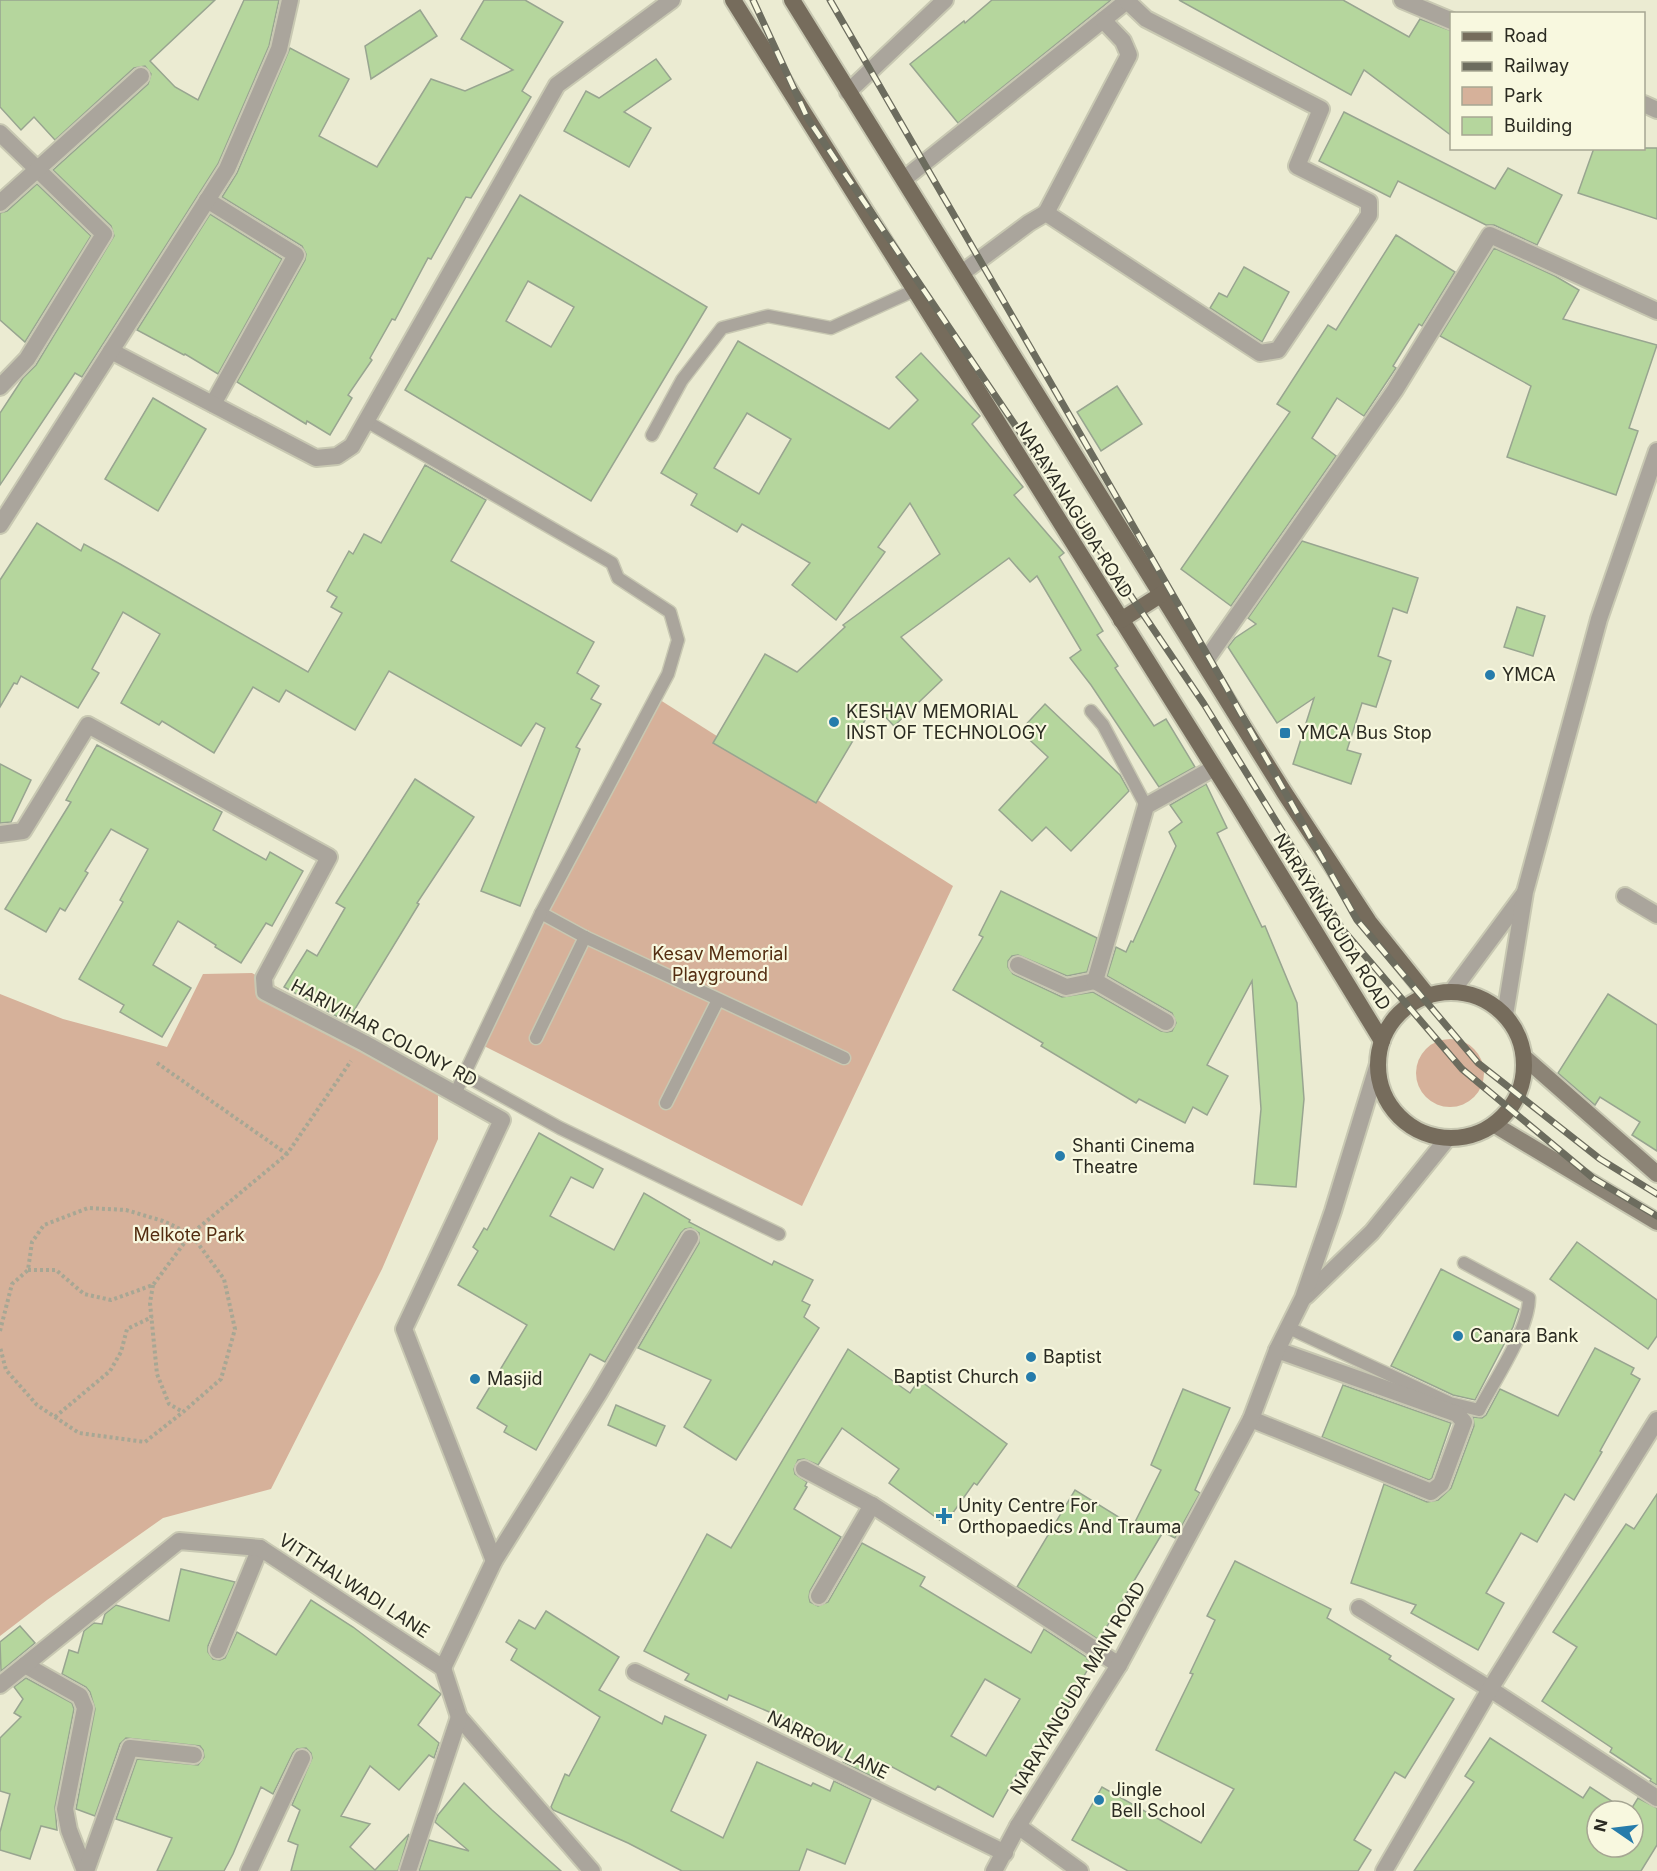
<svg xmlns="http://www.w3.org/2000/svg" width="1657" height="1871" font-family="Inter,sans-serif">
  <rect width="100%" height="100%" fill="#ebebd2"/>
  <g fill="#d6b19a">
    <path d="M 657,698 L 953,886 L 802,1206 L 482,1045 Z"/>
    <path d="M 252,973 L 304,1002 L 438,1092 L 438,1139 L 382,1269 L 271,1489 L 163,1518 L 47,1600 L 0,1636 L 0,994 L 63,1019 L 167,1047 L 203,974 Z"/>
    <circle cx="1450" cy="1073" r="34"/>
  </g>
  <g fill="#b5d69d" stroke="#98a590" stroke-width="1.5" fill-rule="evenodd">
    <path d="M 0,0 L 215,0 L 150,61 L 175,87 L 198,100 L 244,0 L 279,0 L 269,46 L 218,164 L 82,377 L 75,373 L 0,485 L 0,413 L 23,378 L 36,365 L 114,236 L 111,226 L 53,170 L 148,84 L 151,74 L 145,66 L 134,68 L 55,140 L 34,117 L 21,130 L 0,107 Z"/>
    <path d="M 484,0 L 525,0 L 563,22 L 522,91 L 531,97 L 471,198 L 466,197 L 431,259 L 428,258 L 395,320 L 392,319 L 370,358 L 372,360 L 348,395 L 352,398 L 330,435 L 307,421 L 306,424 L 237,382 L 305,260 L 306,254 L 302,246 L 222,197 L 237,173 L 290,48 L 349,79 L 319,136 L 377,167 L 431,79 L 465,91 L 513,70 L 461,39 Z"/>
    <path d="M 992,0 L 1111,0 L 958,123 L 910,64 L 964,21 L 965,23 Z"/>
    <path d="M 1179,0 L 1343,0 L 1409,37 L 1420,19 L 1452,31 L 1452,136 L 1364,70 L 1351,95 Z"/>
    <path d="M 420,10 L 437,36 L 371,79 L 365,46 Z"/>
    <path d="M 656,59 L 671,79 L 624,112 L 651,128 L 629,167 L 564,131 L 586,91 L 599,98 Z"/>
    <path d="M 1344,112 L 1495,189 L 1508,168 L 1562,195 L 1537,245 L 1494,225 L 1486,225 L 1398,181 L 1390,197 L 1319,161 Z"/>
    <path d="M 1594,148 L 1657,148 L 1657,219 L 1578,193 Z"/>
    <path d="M 37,184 L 91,236 L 25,342 L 0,320 L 0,213 L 7,211 Z"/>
    <path d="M 520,195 L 707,307 L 591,501 L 405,390 ZM 528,281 L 574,307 L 551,347 L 506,321 Z"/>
    <path d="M 210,214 L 282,259 L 218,374 L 185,354 L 184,355 L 137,330 Z"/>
    <path d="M 1396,235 L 1455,272 L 1422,326 L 1419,324 L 1393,366 L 1396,368 L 1364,416 L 1337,398 L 1312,438 L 1336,456 L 1231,606 L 1181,569 L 1290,412 L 1277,404 L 1328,325 L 1336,330 Z"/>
    <path d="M 1494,248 L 1555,276 L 1579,290 L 1563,319 L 1657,345 L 1629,428 L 1638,431 L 1616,495 L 1507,457 L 1531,386 L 1440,336 Z"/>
    <path d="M 1244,267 L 1289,292 L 1262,342 L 1210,308 L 1219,293 L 1227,297 Z"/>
    <path d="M 738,341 L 889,429 L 918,400 L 896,377 L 921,353 L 980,416 L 972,424 L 1023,487 L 1014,495 L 1064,553 L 1059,557 L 1103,631 L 1097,635 L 1118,666 L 1115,668 L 1154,726 L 1166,719 L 1195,767 L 1159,787 L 1091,685 L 1070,658 L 1081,650 L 1037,576 L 1030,582 L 1009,558 L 901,637 L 942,680 L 894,726 L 874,705 L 816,803 L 713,743 L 765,654 L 797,672 L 845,627 L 843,625 L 940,554 L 910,503 L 878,547 L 885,552 L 836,620 L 792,585 L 810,563 L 742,524 L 737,532 L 691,505 L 697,494 L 661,473 ZM 747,413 L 791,439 L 759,494 L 714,468 Z"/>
    <path d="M 1117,386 L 1142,424 L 1101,451 L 1077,412 Z"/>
    <path d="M 153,398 L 206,429 L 158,511 L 105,479 Z"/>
    <path d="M 425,465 L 486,500 L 451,561 L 594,642 L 577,673 L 599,686 L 591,699 L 601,704 L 576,747 L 580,749 L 520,906 L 481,891 L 545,728 L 536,723 L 521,746 L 389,671 L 355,730 L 286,690 L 279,702 L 253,687 L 214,753 L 162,721 L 159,725 L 121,703 L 160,634 L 123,612 L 92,669 L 99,673 L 78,708 L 21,676 L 17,684 L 14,683 L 0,707 L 0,580 L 37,523 L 81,551 L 84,544 L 120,564 L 308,672 L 342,613 L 331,607 L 337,597 L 327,591 L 349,551 L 353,554 L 364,534 L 381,543 Z"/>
    <path d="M 1302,541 L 1418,578 L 1407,613 L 1393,608 L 1378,656 L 1391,661 L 1376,707 L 1362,703 L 1347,750 L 1361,754 L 1351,784 L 1293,764 L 1314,698 L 1277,723 L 1228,647 L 1235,638 L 1256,624 L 1248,618 Z"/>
    <path d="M 1517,607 L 1545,616 L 1533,656 L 1504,647 Z"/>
    <path d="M 1045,704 L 1120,775 L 1129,791 L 1071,851 L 1046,827 L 1032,841 L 999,810 L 1048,757 L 1020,731 Z"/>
    <path d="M 97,745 L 222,812 L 213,830 L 266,860 L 270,852 L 303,871 L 272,926 L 266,923 L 241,963 L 215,947 L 216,945 L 178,921 L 153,965 L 191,988 L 162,1037 L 120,1012 L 124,1005 L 79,979 L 123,902 L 120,900 L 148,849 L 111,829 L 85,871 L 88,873 L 65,911 L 60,908 L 46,932 L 5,909 L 71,802 L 66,800 Z"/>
    <path d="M 0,764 L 31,780 L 11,822 L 0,823 Z"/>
    <path d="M 415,779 L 474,817 L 417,903 L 419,904 L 347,1022 L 284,987 L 307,950 L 317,956 L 345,908 L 336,903 Z"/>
    <path d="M 1206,784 L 1227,828 L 1217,833 L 1262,927 L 1265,926 L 1297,1003 L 1304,1099 L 1296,1187 L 1254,1184 L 1261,1109 L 1252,981 L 1207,1065 L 1228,1076 L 1207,1115 L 1193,1107 L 1185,1123 L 1139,1099 L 1136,1103 L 1041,1046 L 1043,1043 L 953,990 L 983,937 L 979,935 L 1001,891 L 1097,938 L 1087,972 L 1067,976 L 1018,955 L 1012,956 L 1008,961 L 1008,967 L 1013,974 L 1062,997 L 1093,992 L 1161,1031 L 1167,1032 L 1172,1031 L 1176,1023 L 1172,1013 L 1107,976 L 1116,947 L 1126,952 L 1131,941 L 1133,942 L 1176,846 L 1169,832 L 1182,822 L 1170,805 Z"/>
    <path d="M 1608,994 L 1657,1025 L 1657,1151 L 1632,1135 L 1640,1122 L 1600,1097 L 1595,1105 L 1558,1073 Z"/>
    <path d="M 539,1133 L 603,1169 L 593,1188 L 571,1177 L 550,1216 L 614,1250 L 644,1193 L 690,1220 L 689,1222 L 772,1265 L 774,1261 L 813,1280 L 802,1301 L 810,1305 L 804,1317 L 819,1328 L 736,1460 L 684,1427 L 711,1380 L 638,1348 L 699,1243 L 699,1233 L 691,1228 L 685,1229 L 681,1233 L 605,1362 L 590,1354 L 536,1450 L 504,1432 L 507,1426 L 477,1408 L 527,1325 L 458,1285 L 478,1251 L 473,1247 L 484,1228 L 487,1230 Z"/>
    <path d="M 1577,1242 L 1657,1300 L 1657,1336 L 1648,1349 L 1550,1279 Z"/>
    <path d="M 1441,1269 L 1519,1309 L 1513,1327 L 1475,1400 L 1453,1395 L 1391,1366 Z"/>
    <path d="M 1595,1348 L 1634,1368 L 1631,1374 L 1640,1379 L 1600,1451 L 1602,1452 L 1574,1500 L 1565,1494 L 1537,1542 L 1521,1533 L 1486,1593 L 1504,1603 L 1478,1650 L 1411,1613 L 1416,1605 L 1351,1583 L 1384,1484 L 1427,1502 L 1438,1500 L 1451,1488 L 1474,1426 L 1473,1417 L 1482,1418 L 1486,1415 L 1500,1389 L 1558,1416 Z"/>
    <path d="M 848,1349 L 910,1393 L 919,1380 L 1007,1444 L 977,1485 L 974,1483 L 945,1524 L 889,1483 L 899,1469 L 842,1428 L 818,1465 L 804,1459 L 798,1460 L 794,1469 L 795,1474 L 807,1482 L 805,1486 L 807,1487 L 794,1509 L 841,1537 L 810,1591 L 809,1597 L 810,1602 L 818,1606 L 828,1602 L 862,1543 L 925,1577 L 920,1586 L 1031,1653 L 1044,1629 L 1088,1658 L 1087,1659 L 1092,1662 L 1058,1721 L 1054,1719 L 1022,1772 L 1019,1770 L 993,1817 L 938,1786 L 935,1790 L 885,1763 L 879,1780 L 843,1762 L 845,1759 L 826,1749 L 829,1743 L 790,1729 L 793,1722 L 729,1695 L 727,1700 L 685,1680 L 689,1674 L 644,1651 L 707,1534 L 731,1548 ZM 985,1679 L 1020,1699 L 986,1756 L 951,1736 Z"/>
    <path d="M 1343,1385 L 1451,1423 L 1432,1478 L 1429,1480 L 1322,1437 Z"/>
    <path d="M 1183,1389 L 1230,1408 L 1195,1490 L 1200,1493 L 1175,1538 L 1163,1532 L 1099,1640 L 1017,1587 L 1075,1490 L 1133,1526 L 1161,1470 L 1151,1465 Z"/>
    <path d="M 616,1405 L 665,1426 L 656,1446 L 608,1425 Z"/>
    <path d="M 1657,1494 L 1657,1785 L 1650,1781 L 1651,1779 L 1610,1752 L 1612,1748 L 1542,1701 L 1577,1647 L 1553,1632 L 1626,1524 L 1634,1529 Z"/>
    <path d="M 1235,1561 L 1331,1609 L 1327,1618 L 1391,1656 L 1389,1659 L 1454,1699 L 1405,1778 L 1395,1772 L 1354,1840 L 1371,1850 L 1358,1871 L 1128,1871 L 1072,1840 L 1102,1787 L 1201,1843 L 1234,1789 L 1156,1750 L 1193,1674 L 1190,1673 L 1215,1620 L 1207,1616 Z"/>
    <path d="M 181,1569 L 235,1582 L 208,1646 L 208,1652 L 213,1659 L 220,1660 L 225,1658 L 237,1632 L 276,1655 L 311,1600 L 353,1627 L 441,1694 L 418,1725 L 439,1743 L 434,1758 L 429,1755 L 399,1790 L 370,1766 L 341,1816 L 370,1824 L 350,1847 L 375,1870 L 409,1834 L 398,1871 L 291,1871 L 298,1845 L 288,1841 L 300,1810 L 292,1805 L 312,1758 L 311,1753 L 306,1748 L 297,1749 L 293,1753 L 273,1794 L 261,1787 L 233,1854 L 224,1871 L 157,1871 L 172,1838 L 116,1819 L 137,1759 L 198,1765 L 204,1757 L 203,1750 L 200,1746 L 126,1738 L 120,1744 L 95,1816 L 76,1809 L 95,1709 L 90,1692 L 86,1687 L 62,1674 L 69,1650 L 78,1653 L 84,1631 L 94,1623 L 102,1624 L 105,1614 L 116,1605 L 169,1621 Z"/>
    <path d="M 546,1611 L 619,1657 L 599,1690 L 662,1724 L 665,1716 L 706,1735 L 671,1811 L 723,1838 L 757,1762 L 811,1786 L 813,1783 L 830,1791 L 834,1781 L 871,1799 L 845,1864 L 807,1849 L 799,1871 L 682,1871 L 628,1843 L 553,1810 L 551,1807 L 565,1774 L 569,1776 L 600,1717 L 511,1660 L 517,1649 L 506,1642 L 519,1620 L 535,1629 Z"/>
    <path d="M 20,1626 L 35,1643 L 1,1671 L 0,1642 Z"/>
    <path d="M 26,1678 L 72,1703 L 74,1709 L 55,1807 L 57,1830 L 41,1826 L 30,1859 L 0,1850 L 0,1832 L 10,1794 L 0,1791 L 0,1738 L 21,1717 L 14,1713 L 23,1699 L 14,1687 Z"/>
    <path d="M 1490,1738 L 1583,1798 L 1590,1787 L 1627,1811 L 1597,1811 L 1597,1847 L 1633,1847 L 1633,1811 L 1630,1811 L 1638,1798 L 1657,1808 L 1657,1845 L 1641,1871 L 1414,1871 L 1474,1782 L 1465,1776 Z"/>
    <path d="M 464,1783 L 492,1810 L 561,1871 L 419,1871 L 429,1840 L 469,1851 L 435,1822 L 438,1815 Z"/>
  </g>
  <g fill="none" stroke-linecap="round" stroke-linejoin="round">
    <g stroke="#c8c8b2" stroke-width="15">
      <g id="service">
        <path d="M 366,421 L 612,563 L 618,578 L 670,612 L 678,640 L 668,674 L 541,913 L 585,937 L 844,1058"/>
        <path d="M 652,435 L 682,380 L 722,328 L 768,316 L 831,328 L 913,291"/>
        <path d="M 1091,711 L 1103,725 L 1146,806"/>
        <path d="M 536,1038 L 585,937"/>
        <path d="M 464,1075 L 560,1128 L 779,1234"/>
        <path d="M 455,1094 L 541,913"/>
        <path d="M 666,1103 L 718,1000"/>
        <path d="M 1289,1328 L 1450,1403 L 1479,1410 C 1494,1381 1529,1330 1529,1298 L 1464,1263"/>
      </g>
    </g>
    <g stroke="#c8c8b2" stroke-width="20">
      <g id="minor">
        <path d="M 1402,0 L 1452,21"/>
        <path d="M 848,92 L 945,0"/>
        <path d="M 1644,104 L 1657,110"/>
        <path d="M 0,133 L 104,234 L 27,359 L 0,387"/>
        <path d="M 904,179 L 1128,0"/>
        <path d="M 207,200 L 296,255 L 213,404"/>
        <path d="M 0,203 L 141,76"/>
        <path d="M 1046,213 L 1129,55 L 1123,41 L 1103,20"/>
        <path d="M 962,273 L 1029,223 L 1046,213 L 1260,353 L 1278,350 L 1369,215 L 1369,202 L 1297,166 L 1321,109 L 1146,19 L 1127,1"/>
        <path d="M 111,351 L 316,458 L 337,456 L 352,446 L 557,85 L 672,0"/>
        <path d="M 0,525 L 227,169 L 279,49 L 290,0"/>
        <path d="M 1204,663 L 1395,390 L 1490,235 L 1657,311"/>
        <path d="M 0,834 L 23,831 L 88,725 L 329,857 L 264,978 L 265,992 L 364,1043 L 502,1120 L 404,1329 L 494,1561"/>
        <path d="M 1625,896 L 1657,915"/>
        <path d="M 1018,965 L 1066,987 L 1095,981"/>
        <path d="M 1166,1022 L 1095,981 L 1146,806 L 1214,768"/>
        <path d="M 1251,1419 L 1431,1492 L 1441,1484 L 1464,1422 L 1457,1414 L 1277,1350"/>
        <path d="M 804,1469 L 872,1505 L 1119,1665"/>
        <path d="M 819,1596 L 872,1505"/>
        <path d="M 1359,1608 L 1490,1689 L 1657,1798"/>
        <path d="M 218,1650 L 260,1548"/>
        <path d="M 25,1665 L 80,1696 L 85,1708 L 65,1809 L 69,1830 L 85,1871"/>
        <path d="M 443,1668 L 494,1561 L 599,1393 L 690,1238"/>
        <path d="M 635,1672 L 1005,1853"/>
        <path d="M 0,1685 L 179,1541 L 260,1548 L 443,1668 L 459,1717 L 592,1871"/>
        <path d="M 1018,1826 L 1080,1871"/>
        <path d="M 86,1871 L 130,1748 L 194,1755"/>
        <path d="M 249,1871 L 302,1758"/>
        <path d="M 408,1871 L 459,1717"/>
        <path d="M 1384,1871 L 1490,1689 L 1657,1420"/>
      </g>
    </g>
    <g stroke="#c8c8b2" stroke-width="20">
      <g id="tertiary">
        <path d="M 1453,990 L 1524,894"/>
        <path d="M 1505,1015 L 1525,892 L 1599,619 L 1657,451"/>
        <path d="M 1306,1296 L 1372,1232 L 1447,1139"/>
        <path d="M 994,1871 L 1018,1826 L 1119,1665 L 1251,1419 L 1277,1350 L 1303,1298 L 1333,1211 L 1378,1064"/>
      </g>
    </g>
    <g stroke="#c8c8b2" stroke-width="20">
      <g id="secondary">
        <path d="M 1525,1058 L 1657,1174"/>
        <path d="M 1495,1125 L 1657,1222"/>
      </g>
    </g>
    <g stroke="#c8c8b2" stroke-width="20">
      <g id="primary">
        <path d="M 733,0 L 1237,804 L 1382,1041"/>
        <path d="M 792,0 L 1284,792 L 1369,922 L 1428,996"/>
        <path d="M 1121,620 L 1162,594"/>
        <circle cx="1451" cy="1065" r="73"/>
      </g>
    </g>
    <g stroke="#a7a794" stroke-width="4" stroke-dasharray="3 3" stroke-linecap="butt">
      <path d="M 157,1063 L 287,1154"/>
      <path d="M 28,1270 L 56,1270 L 84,1294 L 111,1300 L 153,1285 L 191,1234 L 287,1154 L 351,1061"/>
      <path d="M 153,1285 L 150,1303 L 157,1374 L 169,1404 L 183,1412"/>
      <path d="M 0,1331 L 12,1284 L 28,1270 L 32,1242 L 44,1225 L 88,1208 L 126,1210 L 163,1221 L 191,1234 L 224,1279 L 235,1329 L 221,1379 L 183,1412 L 145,1442 L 79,1433 L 37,1405 L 6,1370 L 0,1347"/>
      <path d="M 55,1417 L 110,1371 L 121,1352 L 127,1329 L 152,1317"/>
    </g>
    <use href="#service" stroke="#aaa59c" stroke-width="12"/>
    <use href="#minor" stroke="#aaa59c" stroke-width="16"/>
    <use href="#tertiary" stroke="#aaa59c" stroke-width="16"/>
    <use href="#secondary" stroke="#8c8476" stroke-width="16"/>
    <use href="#primary" stroke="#766c5c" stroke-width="16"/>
    <g stroke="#6c6c5e" stroke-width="7">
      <g id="rail">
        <path d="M 753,0 L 808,119 L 1204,704 L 1343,930 L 1462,1069 L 1593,1178 L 1657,1216"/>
        <path d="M 830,0 L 1226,687 L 1357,920 L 1478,1063 L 1600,1159 L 1657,1194"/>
      </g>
    </g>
    <use href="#rail" stroke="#f8f8df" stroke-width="4.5" stroke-dasharray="14" stroke-linecap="butt"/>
  </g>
  <g fill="#267cab" stroke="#f8f8df" stroke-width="2">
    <circle cx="1490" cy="675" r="6"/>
    <circle cx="834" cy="722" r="6"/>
    <rect x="1279" y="727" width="12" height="12" rx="3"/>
    <circle cx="1060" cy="1156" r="6"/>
    <circle cx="1458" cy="1336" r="6"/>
    <circle cx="1031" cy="1357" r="6"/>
    <circle cx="1031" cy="1377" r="6"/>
    <circle cx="475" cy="1379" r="6"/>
    <path d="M941 1507h6v6h6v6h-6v6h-6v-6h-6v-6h6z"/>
    <circle cx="1099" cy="1800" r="6"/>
  </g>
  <g text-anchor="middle" stroke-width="4.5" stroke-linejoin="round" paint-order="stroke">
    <g font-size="18" fill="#2b2b22" stroke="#f8f8df">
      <text transform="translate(1074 510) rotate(58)" y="6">NARAYANAGUDA ROAD</text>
      <text transform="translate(1332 922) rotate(58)" y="6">NARAYANAGUDA ROAD</text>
      <text transform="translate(384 1033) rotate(28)" y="6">HARIVIHAR COLONY RD</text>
      <text transform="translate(354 1586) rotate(33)" y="6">VITTHALWADI LANE</text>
      <text transform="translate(1078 1688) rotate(-59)" y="6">NARAYANGUDA MAIN ROAD</text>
      <text transform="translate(828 1745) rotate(26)" y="6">NARROW LANE</text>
    </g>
    <g font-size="18" fill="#2b2b22" stroke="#f8f8df" text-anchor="start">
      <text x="1502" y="681">YMCA</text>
      <text x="846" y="718">KESHAV MEMORIAL<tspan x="846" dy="21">INST OF TECHNOLOGY</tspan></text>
      <text x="1297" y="739">YMCA Bus Stop</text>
      <text x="1072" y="1152">Shanti Cinema<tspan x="1072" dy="21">Theatre</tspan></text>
      <text x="1470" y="1342">Canara Bank</text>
      <text x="1043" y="1363">Baptist</text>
      <text x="1019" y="1383" text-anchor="end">Baptist Church</text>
      <text x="487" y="1385">Masjid</text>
      <text x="958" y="1512">Unity Centre For<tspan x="958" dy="21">Orthopaedics And Trauma</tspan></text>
      <text x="1111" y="1796">Jingle<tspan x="1111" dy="21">Bell School</tspan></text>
    </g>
    <g font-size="18" fill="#532d11" stroke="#f8f8df">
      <text x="720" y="960">Kesav Memorial<tspan x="720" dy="21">Playground</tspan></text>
      <text x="189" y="1241">Melkote Park</text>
    </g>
  </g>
  <rect x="1450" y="12" width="195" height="138" fill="#f8f8df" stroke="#a6a693" stroke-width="1.5"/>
  <rect x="1462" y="32" width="30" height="9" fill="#766c5c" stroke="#a6a693" stroke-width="1.5"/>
  <text x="1504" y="42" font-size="18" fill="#2b2b22">Road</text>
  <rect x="1462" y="62" width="30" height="9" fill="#6c6c5e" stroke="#a6a693" stroke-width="1.5"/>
  <text x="1504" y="72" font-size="18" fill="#2b2b22">Railway</text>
  <rect x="1462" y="87" width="30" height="18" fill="#d6b19a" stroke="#a6a693" stroke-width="1.5"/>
  <text x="1504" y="102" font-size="18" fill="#2b2b22">Park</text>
  <rect x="1462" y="117" width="30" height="18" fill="#b5d69d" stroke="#a6a693" stroke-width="1.5"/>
  <text x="1504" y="132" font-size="18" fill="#2b2b22">Building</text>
  <g transform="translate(1615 1829) rotate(284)"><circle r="28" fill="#f8f8df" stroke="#a6a693" stroke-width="1.5"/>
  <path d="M0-4.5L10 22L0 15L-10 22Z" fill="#267cab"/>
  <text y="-9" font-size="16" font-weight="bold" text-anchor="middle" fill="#2b2b22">N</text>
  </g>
</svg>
